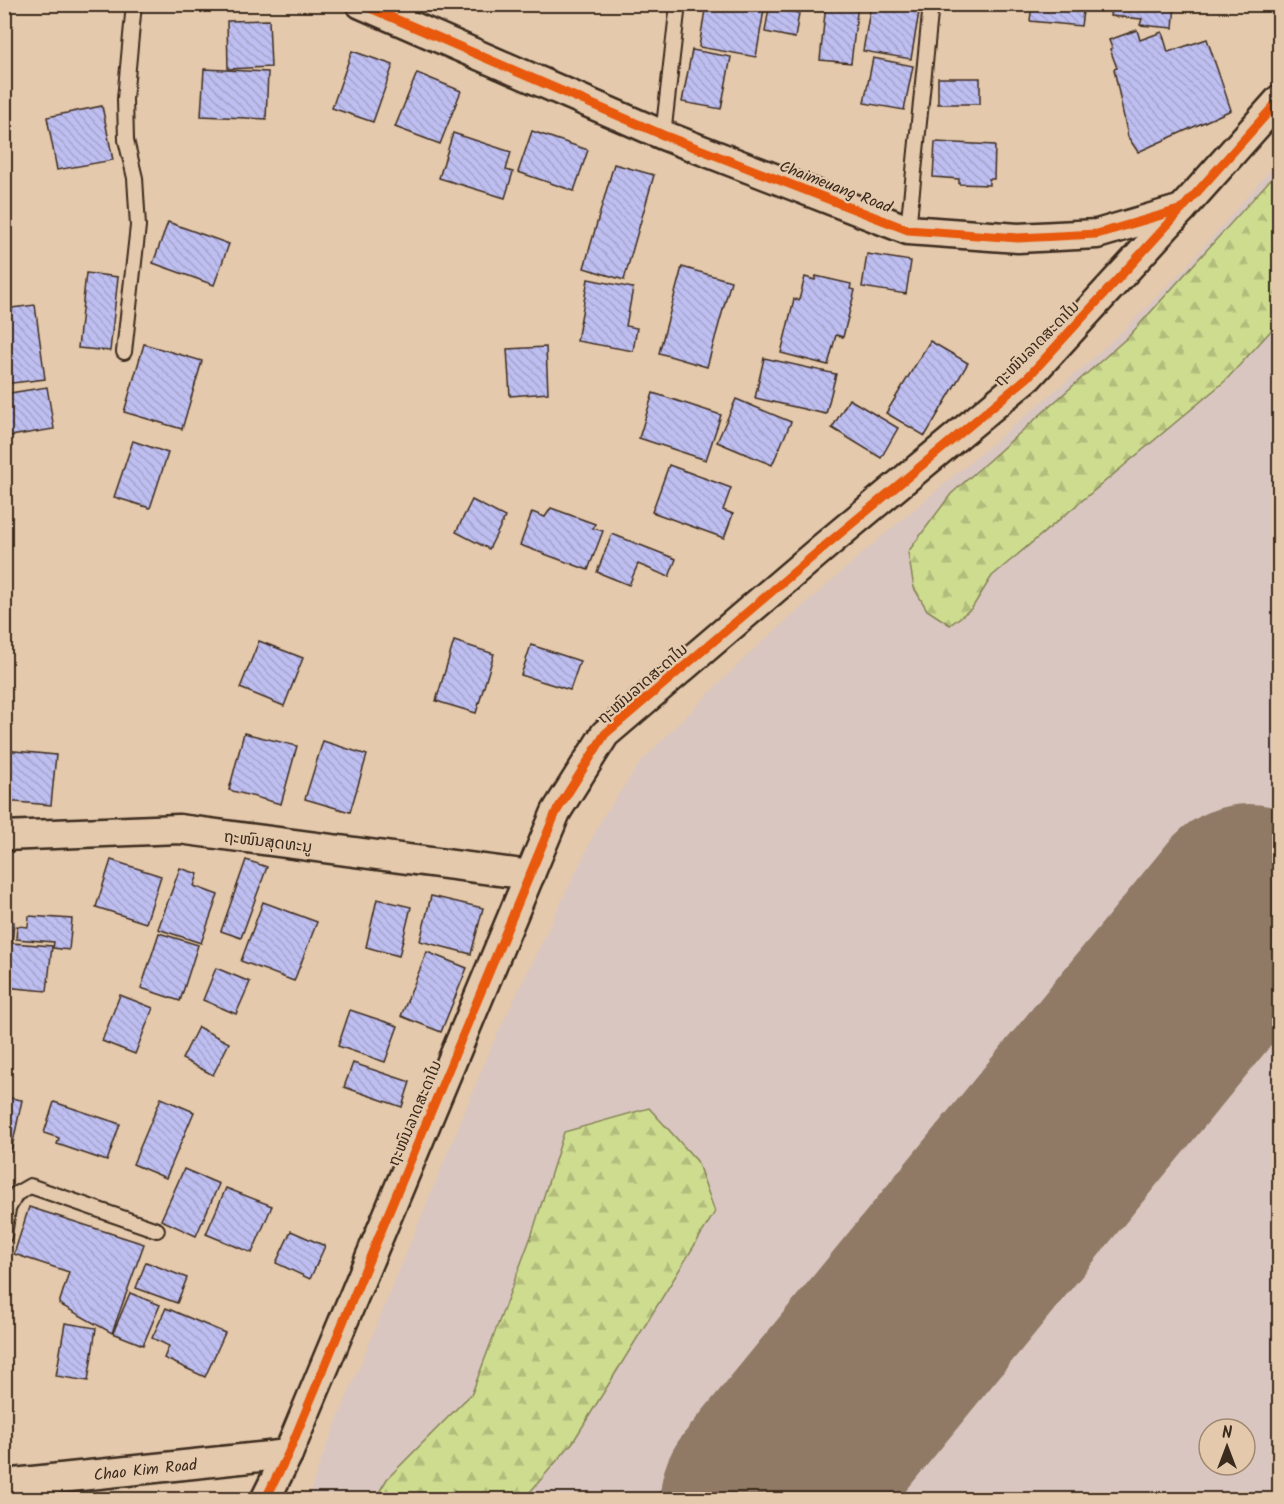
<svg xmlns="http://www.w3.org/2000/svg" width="1284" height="1504" font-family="Kalam,'Noto Sans Lao',sans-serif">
  <defs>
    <pattern id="forest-firs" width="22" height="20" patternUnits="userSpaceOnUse" patternTransform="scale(1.5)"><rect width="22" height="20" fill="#cedc90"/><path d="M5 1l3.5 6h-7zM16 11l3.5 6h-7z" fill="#b2bd7c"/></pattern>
    <pattern id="building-back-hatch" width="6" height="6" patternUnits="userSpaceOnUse" patternTransform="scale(1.5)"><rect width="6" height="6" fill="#bebef0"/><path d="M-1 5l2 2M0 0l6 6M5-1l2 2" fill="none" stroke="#a4a3cd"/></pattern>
  </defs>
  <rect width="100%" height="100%" fill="#e4c9ac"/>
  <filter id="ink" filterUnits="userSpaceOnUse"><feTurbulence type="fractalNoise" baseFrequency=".0167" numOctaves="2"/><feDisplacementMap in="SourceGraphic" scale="12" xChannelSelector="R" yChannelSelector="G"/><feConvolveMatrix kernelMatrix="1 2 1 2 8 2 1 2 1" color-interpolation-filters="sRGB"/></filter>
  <g filter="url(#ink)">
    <path fill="#d9c6c0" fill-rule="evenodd" d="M 1279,160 L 1279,1499 L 307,1500 L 323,1455 L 492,1045 L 602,818 L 640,763 L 677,725 L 753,650 L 873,544 L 1081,369 L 1128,326 L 1187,266 ZM 1209,1429 L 1245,1429 L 1245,1465 L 1209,1465 Z"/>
    <g fill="url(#forest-firs)" stroke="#848357" stroke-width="1.5">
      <path d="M 1279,170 L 1279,322 L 1225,381 L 992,576 L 972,608 L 950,625 L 927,610 L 914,588 L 908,552 L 951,494 L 1129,336 Z"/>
      <path d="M 649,1108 L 697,1161 L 715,1212 L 573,1442 L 524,1499 L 375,1499 L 387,1479 L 472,1393 L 532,1234 L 564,1132 Z"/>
    </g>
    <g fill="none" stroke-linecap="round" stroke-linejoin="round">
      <path stroke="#907a65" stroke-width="208" d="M 764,1500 L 1249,908"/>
    </g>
    <g fill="url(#building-back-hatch)" stroke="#3b2a1e" stroke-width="1.5">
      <path d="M 706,4 L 765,4 L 756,57 L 699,47 Z"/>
      <path d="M 826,4 L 858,4 L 851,63 L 820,60 Z"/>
      <path d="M 871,4 L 919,12 L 911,59 L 863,51 Z"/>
      <path d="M 1032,4 L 1084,4 L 1081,26 L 1030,21 Z"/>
      <path d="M 1111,4 L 1175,4 L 1173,28 L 1140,25 L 1142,19 L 1110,16 Z"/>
      <path d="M 769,8 L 799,13 L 795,38 L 765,32 Z"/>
      <path d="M 269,20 L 271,67 L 228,69 L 227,21 Z"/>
      <path d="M 1137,30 L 1140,40 L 1162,32 L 1168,52 L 1207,39 L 1231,110 L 1138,152 L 1128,137 L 1114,69 L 1117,68 L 1110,49 L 1112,48 L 1109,40 Z"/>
      <path d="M 692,50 L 731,57 L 721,109 L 682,102 Z"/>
      <path d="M 352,51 L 393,65 L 373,122 L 332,108 Z"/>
      <path d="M 873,58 L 913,66 L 904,110 L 864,103 Z"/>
      <path d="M 204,69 L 268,72 L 266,119 L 201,116 Z"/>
      <path d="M 417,73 L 461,91 L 440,144 L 395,127 Z"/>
      <rect x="938" y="78" width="42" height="26"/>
      <path d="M 102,106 L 113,160 L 57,170 L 47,117 Z"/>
      <path d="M 532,131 L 588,150 L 574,191 L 518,172 Z"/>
      <path d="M 453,133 L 511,152 L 506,170 L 513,172 L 505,198 L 439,178 Z"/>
      <path d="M 935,142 L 995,145 L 994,179 L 989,179 L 989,185 L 959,184 L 959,179 L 933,177 Z"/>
      <path d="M 614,164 L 654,175 L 624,280 L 584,268 Z"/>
      <path d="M 168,222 L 229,244 L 214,285 L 153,263 Z"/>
      <path d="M 867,254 L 911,261 L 906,294 L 862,287 Z"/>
      <path d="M 682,267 L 731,281 L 707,367 L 659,353 Z"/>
      <path d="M 86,273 L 118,277 L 110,351 L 78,348 Z"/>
      <path d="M 816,276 L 851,284 L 850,289 L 855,290 L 843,337 L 836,335 L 828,365 L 781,353 L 794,299 L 799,300 L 805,277 L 815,280 Z"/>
      <path d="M 588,279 L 633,288 L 626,326 L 637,328 L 633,351 L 577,341 Z"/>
      <path d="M 35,305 L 45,379 L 4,384 L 4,309 Z"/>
      <path d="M 930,341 L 968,363 L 925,436 L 886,413 Z"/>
      <path d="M 144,344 L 202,361 L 182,429 L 124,412 Z"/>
      <path d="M 546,347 L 548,393 L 510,396 L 507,349 Z"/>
      <path d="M 764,358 L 836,374 L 826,414 L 755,398 Z"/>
      <path d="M 47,387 L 54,429 L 4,437 L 4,394 Z"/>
      <path d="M 653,393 L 721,415 L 706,460 L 639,438 Z"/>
      <path d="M 736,399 L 791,422 L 772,465 L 717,442 Z"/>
      <path d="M 849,399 L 898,428 L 881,458 L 832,428 Z"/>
      <path d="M 133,441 L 168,453 L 150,508 L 114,497 Z"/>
      <path d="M 669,465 L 731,488 L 723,510 L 733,514 L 724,538 L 652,512 Z"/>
      <path d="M 472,500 L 505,517 L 489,549 L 456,532 Z"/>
      <path d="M 551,508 L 595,524 L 593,528 L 603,531 L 588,570 L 520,545 L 532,512 L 545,517 Z"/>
      <path d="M 612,534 L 676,559 L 669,577 L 638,564 L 629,585 L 597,572 Z"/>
      <path d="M 259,641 L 303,658 L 284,706 L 240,688 Z"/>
      <path d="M 454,641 L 494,654 L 476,713 L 436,701 Z"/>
      <path d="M 531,645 L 580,661 L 570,690 L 521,675 Z"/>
      <path d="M 244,733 L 297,746 L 281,804 L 229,790 Z"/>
      <path d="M 323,741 L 367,755 L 350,812 L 305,799 Z"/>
      <path d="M 4,750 L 56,755 L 51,805 L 4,801 Z"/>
      <path d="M 111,860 L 161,876 L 146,923 L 96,907 Z"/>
      <path d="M 246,860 L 267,867 L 241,938 L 221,931 Z"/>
      <path d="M 180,868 L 198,874 L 194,886 L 218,895 L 201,943 L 158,929 Z"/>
      <path d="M 431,896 L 483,908 L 471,954 L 420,941 Z"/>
      <path d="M 377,899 L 411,907 L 399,956 L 366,947 Z"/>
      <path d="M 263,902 L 317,922 L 294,981 L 241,961 Z"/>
      <path d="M 29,916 L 72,919 L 69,950 L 53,948 L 54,942 L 16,939 L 17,926 L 28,927 Z"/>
      <path d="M 4,921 L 14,922 L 12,943 L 52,946 L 47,991 L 4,987 Z"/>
      <path d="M 159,933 L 198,945 L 180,1001 L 141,988 Z"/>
      <path d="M 427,952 L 467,968 L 441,1032 L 401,1016 Z"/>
      <path d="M 216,968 L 250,982 L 236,1014 L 203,1000 Z"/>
      <path d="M 120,995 L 153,1008 L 135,1054 L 102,1041 Z"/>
      <path d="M 350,1010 L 398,1026 L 385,1062 L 338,1046 Z"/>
      <path d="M 198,1027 L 229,1043 L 213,1075 L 182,1059 Z"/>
      <path d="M 353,1063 L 410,1082 L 402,1107 L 344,1087 Z"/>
      <path d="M 4,1097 L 22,1100 L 11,1152 L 4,1150 Z"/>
      <path d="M 161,1098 L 194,1112 L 166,1178 L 133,1164 Z"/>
      <path d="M 54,1102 L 120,1124 L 107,1161 L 57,1144 L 59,1138 L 44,1133 Z"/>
      <path d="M 184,1169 L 219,1184 L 196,1236 L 161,1220 Z"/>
      <path d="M 226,1188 L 272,1206 L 252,1253 L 206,1234 Z"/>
      <path d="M 29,1207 L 144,1244 L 112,1333 L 59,1304 L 69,1272 L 14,1254 Z"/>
      <path d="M 291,1231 L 325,1246 L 310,1279 L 276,1263 Z"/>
      <path d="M 146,1262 L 187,1278 L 177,1303 L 136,1288 Z"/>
      <path d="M 130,1293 L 160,1305 L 143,1345 L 113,1333 Z"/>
      <path d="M 166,1308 L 225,1333 L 205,1377 L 164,1358 L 169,1346 L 152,1338 Z"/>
      <path d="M 65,1323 L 96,1328 L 88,1381 L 56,1376 Z"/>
    </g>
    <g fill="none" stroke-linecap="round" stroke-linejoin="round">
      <g stroke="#3b2a1e" stroke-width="18">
        <g id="lane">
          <path d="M 663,135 L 678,4"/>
          <path d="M 908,230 L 931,4"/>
          <path d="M 124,352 L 138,226 L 135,178 L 126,140 L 125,99 L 134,4"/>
          <path d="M 4,1236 L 8,1209 L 16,1194 L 30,1186 L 157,1230"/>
        </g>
      </g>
      <g stroke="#3b2a1e" stroke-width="33">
        <g id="street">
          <path d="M 361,4 L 663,135 L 908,230 L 1018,238 L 1097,234 L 1182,209"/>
          <path d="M 4,836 L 179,829 L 530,875"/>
          <path id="s1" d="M 4,1484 L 288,1454"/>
          <path d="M 265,1500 L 288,1454 L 556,812 L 605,734 L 826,545 L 1028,377 L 1182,209 L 1280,99"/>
        </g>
      </g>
      <use href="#lane" stroke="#e4c9ac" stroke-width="14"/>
      <use href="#street" stroke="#e4c9ac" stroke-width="28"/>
      <g stroke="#e4c9ac" stroke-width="13">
        <g id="cycleway">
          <path d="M 361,4 L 663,135 L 908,230 L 1018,238 L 1097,234 L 1182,209"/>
          <path d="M 265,1500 L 288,1454 L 556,812 L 605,734 L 826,545 L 1028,377 L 1182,209 L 1280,99"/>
        </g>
      </g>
      <use href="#cycleway" stroke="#e8590c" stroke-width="9"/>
    </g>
  </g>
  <g text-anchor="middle" stroke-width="4.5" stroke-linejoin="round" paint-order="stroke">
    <g font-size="16" fill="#3b2a1e" stroke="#e4c9ac">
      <text transform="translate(836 186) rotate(21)" y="6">Chaimeuang Road</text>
      <text transform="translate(1036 343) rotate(-45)" y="6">ຖະໜົນລາດສະດາໄນ</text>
      <text transform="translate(642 683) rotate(-41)" y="6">ຖະໜົນລາດສະດາໄນ</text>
      <text transform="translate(268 841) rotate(7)" y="6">ຖະໜົນສຸດທະນູ</text>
      <text transform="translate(414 1113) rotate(-67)" y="6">ຖະໜົນລາດສະດາໄນ</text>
      <text dy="6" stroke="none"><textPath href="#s1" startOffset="142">Chao Kim Road</textPath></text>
    </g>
  </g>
  <rect width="1284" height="1504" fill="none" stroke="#e4c9ac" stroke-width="24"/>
  <rect x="12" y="12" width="1260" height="1480" fill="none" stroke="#3b2a1e" stroke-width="2" filter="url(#ink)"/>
  <g transform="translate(1227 1447)"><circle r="28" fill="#e4c9ac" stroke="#a08973" stroke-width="1.5"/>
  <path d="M0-4.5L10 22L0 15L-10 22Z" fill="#3b2a1e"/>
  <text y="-9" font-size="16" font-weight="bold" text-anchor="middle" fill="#3b2a1e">N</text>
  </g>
</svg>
